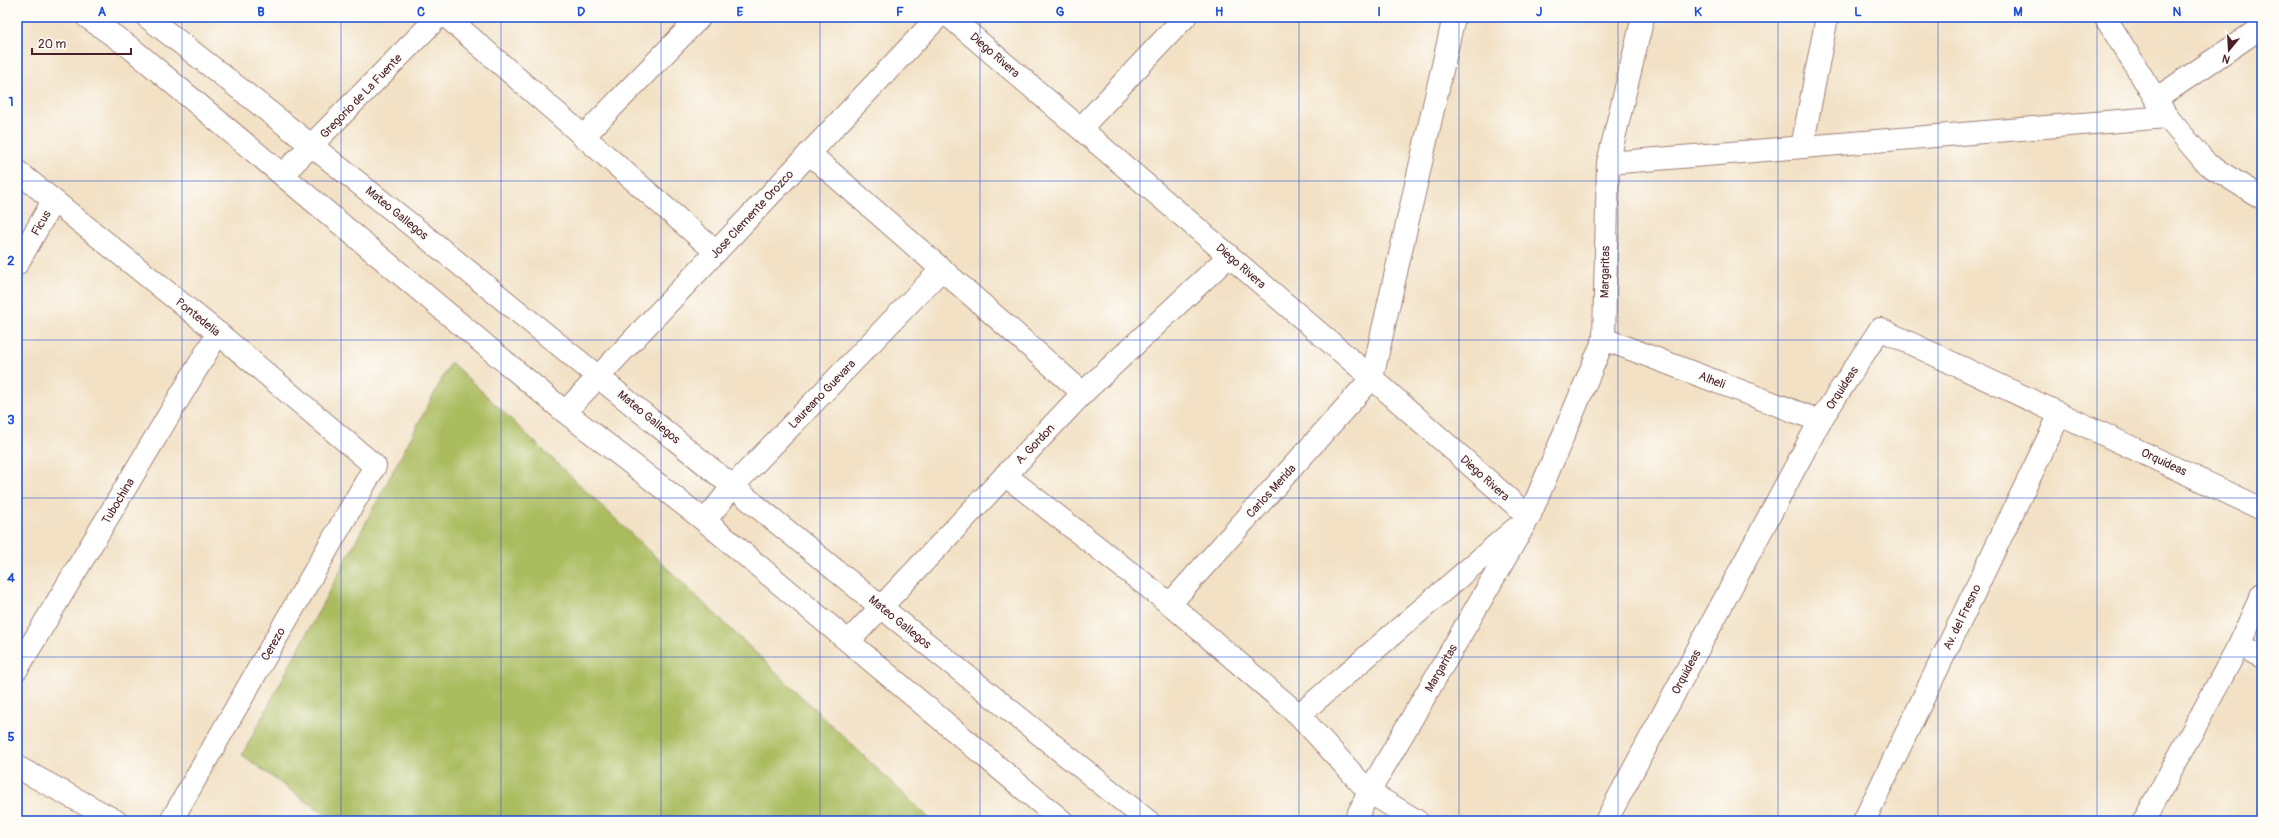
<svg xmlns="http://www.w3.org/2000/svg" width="2279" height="838" font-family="Pangolin,sans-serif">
  <rect width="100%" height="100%" fill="#fdfcf7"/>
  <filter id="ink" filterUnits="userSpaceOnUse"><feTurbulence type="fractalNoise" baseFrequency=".025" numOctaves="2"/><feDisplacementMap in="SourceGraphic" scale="8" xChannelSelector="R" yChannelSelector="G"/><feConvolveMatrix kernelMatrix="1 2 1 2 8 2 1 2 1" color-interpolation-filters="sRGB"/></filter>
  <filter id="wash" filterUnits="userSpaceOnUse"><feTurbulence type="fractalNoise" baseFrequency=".012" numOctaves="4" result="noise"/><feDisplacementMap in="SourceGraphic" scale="16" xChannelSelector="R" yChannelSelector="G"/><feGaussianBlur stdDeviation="0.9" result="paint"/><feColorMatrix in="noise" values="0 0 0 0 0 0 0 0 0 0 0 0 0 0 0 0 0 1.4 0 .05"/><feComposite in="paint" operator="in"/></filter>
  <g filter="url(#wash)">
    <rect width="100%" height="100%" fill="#f2e1c5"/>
    <path fill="#abbc5f" stroke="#7a6e45" d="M 451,362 L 932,821 L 333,821 L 242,755 Z"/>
  </g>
  <g filter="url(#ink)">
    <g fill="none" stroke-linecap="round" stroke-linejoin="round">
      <g stroke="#9e8078" stroke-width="24">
        <g id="street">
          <path d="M 87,17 L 131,48 L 565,412 L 705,521 L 1062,821"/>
          <path d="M 147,17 C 396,208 637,410 881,607 C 970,679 1059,750 1148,821"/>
          <path d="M 447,17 L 716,252"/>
          <path d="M 950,17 L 1372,378 L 1529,517"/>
          <path d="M 2105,17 L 2167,117 L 2207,164 L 2262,198"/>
          <path d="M 2156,99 L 2262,27"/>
          <path d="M 1081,128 L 1185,17"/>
          <path d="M 583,137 L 700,17"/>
          <path d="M 1802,147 L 1827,17"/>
          <path d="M 809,153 L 1083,393"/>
          <path d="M 1608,163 L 2167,117"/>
          <path d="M 17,171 L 218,333 L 375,466 L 171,821"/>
          <path d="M 283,174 L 438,17"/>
          <path d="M 17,264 L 53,201"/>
          <path d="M 1604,339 L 1820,421"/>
          <path d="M 565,412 L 938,17"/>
          <path d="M 1005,475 L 1170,604 L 1299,715 L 1369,792 L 1417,821"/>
          <path d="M 705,521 L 733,486 L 941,270"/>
          <path d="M 1170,604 L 1372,378 L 1454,17"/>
          <path d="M 849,641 L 1083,393 L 1229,256"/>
          <path d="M 2239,645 L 2262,657"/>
          <path d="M 17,669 L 218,333"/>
          <path d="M 1299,715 L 1516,528"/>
          <path d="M 17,767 L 116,821"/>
          <path d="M 1355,821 L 1369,792 L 1529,517 L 1604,339 L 1608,163 L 1643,17"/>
          <path d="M 1606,821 L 1820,421 L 1880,329 L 2262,509"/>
          <path d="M 1864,821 L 2060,414"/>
          <path d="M 2144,821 L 2239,645 L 2262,594"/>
        </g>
      </g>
      <use href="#street" stroke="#fff" stroke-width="22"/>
    </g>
  </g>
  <path fill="none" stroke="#1d4ed8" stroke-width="1" stroke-opacity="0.55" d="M 182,17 L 182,821M 341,17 L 341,821M 501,17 L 501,821M 661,17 L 661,821M 820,17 L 820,821M 980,17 L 980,821M 1140,17 L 1140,821M 1299,17 L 1299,821M 1459,17 L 1459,821M 1618,17 L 1618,821M 1778,17 L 1778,821M 1938,17 L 1938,821M 2097,17 L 2097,821M 17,181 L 2262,181M 17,340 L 2262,340M 17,498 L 2262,498M 17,657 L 2262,657"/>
  <g text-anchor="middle" stroke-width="3" stroke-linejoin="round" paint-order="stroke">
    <g font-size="12" fill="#4a1f2b" stroke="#fdfcf7">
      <text transform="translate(995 55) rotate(41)" y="4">Diego Rivera</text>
      <text transform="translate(361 96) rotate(-46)" y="4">Gregorio de La Fuente</text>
      <text transform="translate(397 213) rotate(39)" y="4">Mateo Gallegos</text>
      <text transform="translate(752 214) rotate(-47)" y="4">Jose Clemente Orozco</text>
      <text transform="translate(41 223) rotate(-60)" y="4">Ficus</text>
      <text transform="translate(1241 266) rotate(41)" y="4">Diego Rivera</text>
      <text transform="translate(1605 272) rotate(-89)" y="4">Margaritas</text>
      <text transform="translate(198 317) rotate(39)" y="4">Pontedelia</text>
      <text transform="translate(1712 380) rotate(21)" y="4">Alheli</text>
      <text transform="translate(1842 388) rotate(-57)" y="4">Orquideas</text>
      <text transform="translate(822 394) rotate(-46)" y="4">Laureano Guevara</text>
      <text transform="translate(649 417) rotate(39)" y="4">Mateo Gallegos</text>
      <text transform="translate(1035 444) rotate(-46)" y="4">A. Gordon</text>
      <text transform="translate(2164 462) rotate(25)" y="4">Orquideas</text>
      <text transform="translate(1485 478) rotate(42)" y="4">Diego Rivera</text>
      <text transform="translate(1271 491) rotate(-48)" y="4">Carlos Merida</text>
      <text transform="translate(118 501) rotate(-59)" y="4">Tubochina</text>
      <text transform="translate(1962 617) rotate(-64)" y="4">Av. del Fresno</text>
      <text transform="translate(900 622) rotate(39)" y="4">Mateo Gallegos</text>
      <text transform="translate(273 644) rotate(-60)" y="4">Cerezo</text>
      <text transform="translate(1441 668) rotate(-60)" y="4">Margaritas</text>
      <text transform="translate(1686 672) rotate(-62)" y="4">Orquideas</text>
    </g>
  </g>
  <rect width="2279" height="838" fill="none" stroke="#fdfcf7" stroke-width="44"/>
  <g transform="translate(2229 50) rotate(198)" stroke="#fdfcf7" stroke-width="3" paint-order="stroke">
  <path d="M0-3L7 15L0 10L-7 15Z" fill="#4a1f2b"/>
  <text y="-6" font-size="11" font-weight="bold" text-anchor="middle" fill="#4a1f2b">N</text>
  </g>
  <path d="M32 48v6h99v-6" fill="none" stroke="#4a1f2b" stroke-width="2"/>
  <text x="38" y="48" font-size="12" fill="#4a1f2b" stroke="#fdfcf7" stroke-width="3" paint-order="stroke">20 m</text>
  <rect x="22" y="22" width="2235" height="794" fill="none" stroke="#1d4ed8" stroke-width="1.5"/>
  <g font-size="13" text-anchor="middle" font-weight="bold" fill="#1d4ed8">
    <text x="102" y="16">A</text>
    <text x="261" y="16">B</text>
    <text x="421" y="16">C</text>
    <text x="581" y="16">D</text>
    <text x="740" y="16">E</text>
    <text x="900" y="16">F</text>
    <text x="1060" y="16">G</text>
    <text x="1219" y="16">H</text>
    <text x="1379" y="16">I</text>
    <text x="1539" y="16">J</text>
    <text x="1698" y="16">K</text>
    <text x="1858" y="16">L</text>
    <text x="2018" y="16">M</text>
    <text x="2177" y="16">N</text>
    <text x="11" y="106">1</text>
    <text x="11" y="265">2</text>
    <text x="11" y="424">3</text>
    <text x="11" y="582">4</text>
    <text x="11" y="741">5</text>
  </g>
</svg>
